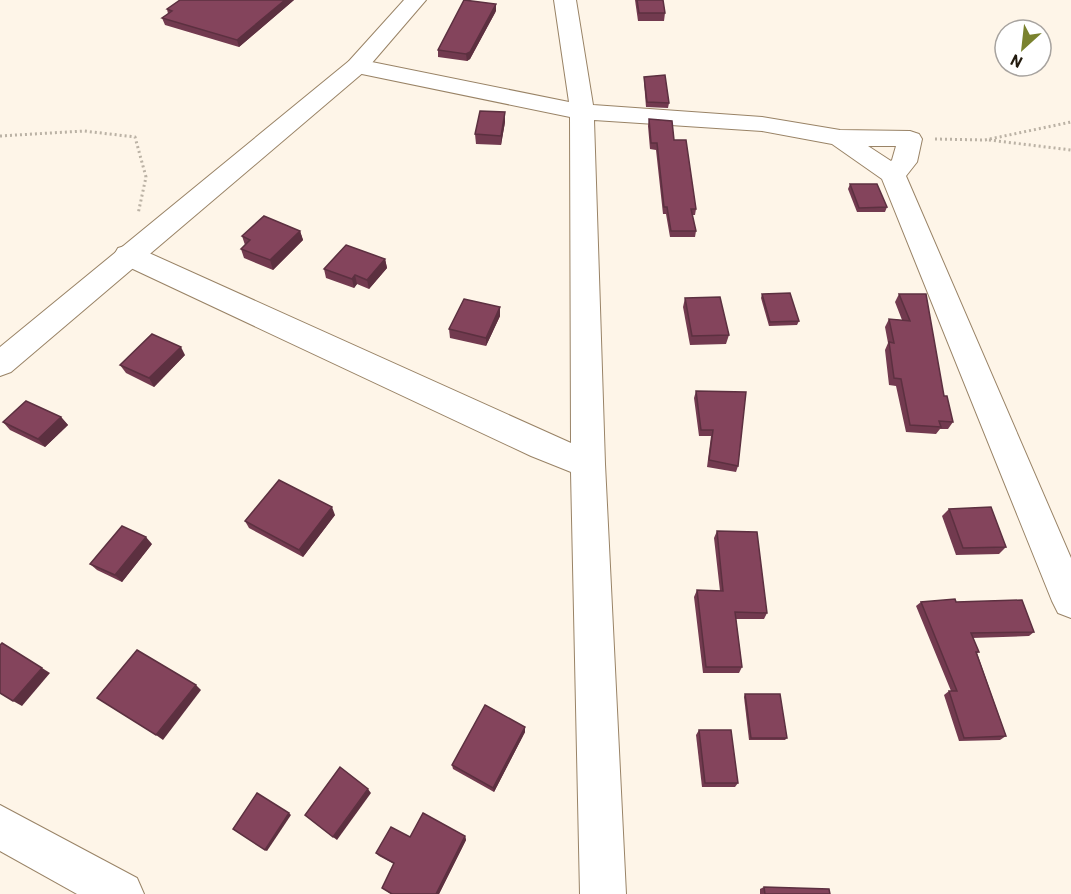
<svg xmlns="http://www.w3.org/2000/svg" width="1071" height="894" font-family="Barlow,sans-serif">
  <rect width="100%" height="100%" fill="#fef5e8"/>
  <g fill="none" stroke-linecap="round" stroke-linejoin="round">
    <g stroke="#998366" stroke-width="2">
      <g id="minor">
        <path d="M 554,0 L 576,0 L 593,105 L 762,117 L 840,130 L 910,131 L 919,134 L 922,139 L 917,162 L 906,176 L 1071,558 L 1071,618 L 1058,613 L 1052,601 L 882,179 L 832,144 L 762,131 L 594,120 L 605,464 L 626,894 L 580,894 L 571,472 L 531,456 L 118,262 L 114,255 L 118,248 L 128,245 L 138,248 L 571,443 L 570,117 L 357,73 L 349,71 L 346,66 L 349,61 L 357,59 L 569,102 ZM 868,146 L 896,146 L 892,160 L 891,161 Z"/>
        <path d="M 0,805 L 137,878 L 144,894 L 77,894 L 0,851 Z"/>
      </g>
    </g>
    <g stroke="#998366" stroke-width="2">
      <path id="major" d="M 404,0 L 426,0 L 365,71 L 11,372 L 0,376 L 0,347 L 349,61 Z"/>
    </g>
    <g stroke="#bbb2a5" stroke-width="3" stroke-dasharray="2 3" stroke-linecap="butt">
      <path d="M 0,136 L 84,131 L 135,137 L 146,177 L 138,214"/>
      <path d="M 935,139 L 985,140 L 1071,122"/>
      <path d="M 989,140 L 1071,150"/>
    </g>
    <use href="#minor" fill="#fff" fill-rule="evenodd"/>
    <use href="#major" fill="#fff" fill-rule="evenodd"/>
  </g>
  <g fill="#723a4f">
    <path d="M 294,0 L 239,47 L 165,25 L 162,18 L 168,14 L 167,9 Z"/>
    <path d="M 635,0 L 663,0 L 665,13 L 664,21 L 638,21 Z"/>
    <path d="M 496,11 L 470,59 L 467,61 L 438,57 L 438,50 Z"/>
    <path d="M 644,77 L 669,103 L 668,108 L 646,107 L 644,82 Z"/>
    <path d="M 649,119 L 674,140 L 696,209 L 695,215 L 692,215 L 696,231 L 695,237 L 670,237 L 666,214 L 663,214 L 656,150 L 650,149 L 648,126 Z"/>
    <path d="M 505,122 L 501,145 L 476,144 L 475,134 Z"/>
    <path d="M 850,184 L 887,207 L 885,212 L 857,212 L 848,189 Z"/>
    <path d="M 300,231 L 303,240 L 273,270 L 244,258 L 241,249 L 245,245 L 242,236 Z"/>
    <path d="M 385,259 L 387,268 L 369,289 L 357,284 L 354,288 L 326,278 L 324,269 Z"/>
    <path d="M 762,294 L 799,321 L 797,325 L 769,326 L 761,298 Z"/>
    <path d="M 899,294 L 944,396 L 953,422 L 948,429 L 940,429 L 936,434 L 906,432 L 896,386 L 889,385 L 885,350 L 888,343 L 885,327 L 889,319 L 902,320 L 895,302 Z"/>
    <path d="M 685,298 L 729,335 L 726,344 L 690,345 L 683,307 Z"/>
    <path d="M 500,307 L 500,316 L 486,346 L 450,338 L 449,329 Z"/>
    <path d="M 185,355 L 154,387 L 126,373 L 120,365 Z"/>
    <path d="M 696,391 L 738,466 L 736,472 L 707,467 L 711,436 L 699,436 L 694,398 Z"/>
    <path d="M 61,417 L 68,425 L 45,447 L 10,430 L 3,422 Z"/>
    <path d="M 949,509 L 1006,547 L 999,554 L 956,555 L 942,516 Z"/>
    <path d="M 335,515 L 303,557 L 249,528 L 245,521 Z"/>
    <path d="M 717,531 L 767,613 L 764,619 L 736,619 L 742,667 L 739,673 L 703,673 L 694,597 L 697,590 L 720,591 L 714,538 Z"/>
    <path d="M 152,544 L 122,582 L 97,570 L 90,564 Z"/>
    <path d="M 921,602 L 956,602 L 1034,632 L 1029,636 L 972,638 L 979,652 L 977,653 L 1006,736 L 1000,740 L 959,741 L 944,695 L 949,691 L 951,691 L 916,606 Z"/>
    <path d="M 745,694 L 787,738 L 785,740 L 749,740 L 744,697 Z"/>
    <path d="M 525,727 L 525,732 L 494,792 L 453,769 L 452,765 Z"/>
    <path d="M 699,730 L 738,783 L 735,787 L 702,787 L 696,735 Z"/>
    <path d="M 465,836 L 466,840 L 439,894 L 391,894 L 382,888 L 394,864 L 379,856 L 376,853 L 410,837 Z"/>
    <path d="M 764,887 L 830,894 L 760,894 L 760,889 Z"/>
  </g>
  <g fill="#5c3040">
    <path d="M 285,0 L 294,0 L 239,47 L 237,40 Z"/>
    <path d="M 496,4 L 496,11 L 470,59 L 467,61 L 466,54 Z"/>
    <path d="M 505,112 L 505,122 L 501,145 L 501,136 Z"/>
    <path d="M 300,231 L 303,240 L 273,270 L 270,260 Z"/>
    <path d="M 385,259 L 387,268 L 369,289 L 367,280 Z"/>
    <path d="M 355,275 L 357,284 L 354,288 L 352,279 Z"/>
    <path d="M 500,307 L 500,316 L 486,346 L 486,338 Z"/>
    <path d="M 181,347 L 185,355 L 154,387 L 149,378 Z"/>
    <path d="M 61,417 L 68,425 L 45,447 L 38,439 Z"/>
    <path d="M 332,507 L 335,515 L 303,557 L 299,550 Z"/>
    <path d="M 146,537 L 152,544 L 122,582 L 115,575 Z"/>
    <path d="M 42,668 L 50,673 L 22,706 L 13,701 Z"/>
    <path d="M 196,685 L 201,690 L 163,740 L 156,735 Z"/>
    <path d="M 525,727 L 525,732 L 494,792 L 493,788 Z"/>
    <path d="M 368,789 L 371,793 L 337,840 L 333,837 Z"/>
    <path d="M 289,813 L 291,815 L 267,851 L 265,850 Z"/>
    <path d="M 465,836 L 466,840 L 439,894 L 436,894 Z"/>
  </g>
  <g fill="#84445c" stroke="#5c3040" stroke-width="1.5">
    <path d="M 180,0 L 285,0 L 237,40 L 162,18 L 172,11 L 167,9 Z"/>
    <path d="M 464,0 L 496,4 L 470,52 L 466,54 L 438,50 Z"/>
    <path d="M 637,0 L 663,0 L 665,13 L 639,13 Z"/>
    <path d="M 665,75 L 669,103 L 647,102 L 644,77 Z"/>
    <path d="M 480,111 L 505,112 L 501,136 L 475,134 Z"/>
    <path d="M 649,119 L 672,121 L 674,140 L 686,140 L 696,209 L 691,209 L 696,231 L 671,231 L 667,207 L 664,207 L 657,143 L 651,143 Z"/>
    <path d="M 850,184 L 877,184 L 887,207 L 859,208 Z"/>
    <path d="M 264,216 L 300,231 L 270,260 L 241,249 L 250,240 L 242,236 Z"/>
    <path d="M 346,245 L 385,259 L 367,280 L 355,275 L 352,279 L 324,269 Z"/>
    <path d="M 790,293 L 799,321 L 770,322 L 762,294 Z"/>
    <path d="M 899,294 L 926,294 L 944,396 L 947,396 L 953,422 L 939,421 L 941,427 L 910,425 L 901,379 L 894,378 L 889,342 L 894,343 L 889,319 L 910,321 Z"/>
    <path d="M 720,297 L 729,335 L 692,336 L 685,298 Z"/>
    <path d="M 464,299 L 500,307 L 486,338 L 449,329 Z"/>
    <path d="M 152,334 L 181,347 L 149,378 L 120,365 Z"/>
    <path d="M 696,391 L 746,392 L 738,466 L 709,460 L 713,430 L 701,430 Z"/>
    <path d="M 26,401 L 61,417 L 38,439 L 3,422 Z"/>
    <path d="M 279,480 L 332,507 L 299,550 L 245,521 Z"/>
    <path d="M 991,507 L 1006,547 L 963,548 L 949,509 Z"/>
    <path d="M 122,526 L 146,537 L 115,575 L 90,564 Z"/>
    <path d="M 717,531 L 757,532 L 767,613 L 735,612 L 742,667 L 706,667 L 697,590 L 723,591 Z"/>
    <path d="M 955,599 L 956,602 L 1022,600 L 1034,632 L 971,633 L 979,652 L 976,652 L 1006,736 L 964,738 L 949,691 L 957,691 L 921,602 Z"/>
    <path d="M 2,643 L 42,668 L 13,701 L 0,693 L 0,645 Z"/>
    <path d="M 137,650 L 196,685 L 156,735 L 97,698 Z"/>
    <path d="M 745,694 L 780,694 L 787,738 L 751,738 Z"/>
    <path d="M 485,705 L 525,727 L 493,788 L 452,765 Z"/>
    <path d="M 699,730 L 731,730 L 738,783 L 705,783 Z"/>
    <path d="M 340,767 L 368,789 L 333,837 L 305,815 Z"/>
    <path d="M 257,793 L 289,813 L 265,850 L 233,829 Z"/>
    <path d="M 423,813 L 465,836 L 436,894 L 392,894 L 382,888 L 394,863 L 376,853 L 391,827 L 410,837 Z"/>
    <path d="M 764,887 L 829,889 L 830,894 L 765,894 Z"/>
  </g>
  <g transform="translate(1023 48) rotate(207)"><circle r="28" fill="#ffffff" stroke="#a7a39f" stroke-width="1.5"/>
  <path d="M0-4.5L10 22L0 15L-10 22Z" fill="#7a822e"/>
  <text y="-9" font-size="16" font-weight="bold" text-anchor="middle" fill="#221a0e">N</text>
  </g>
</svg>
